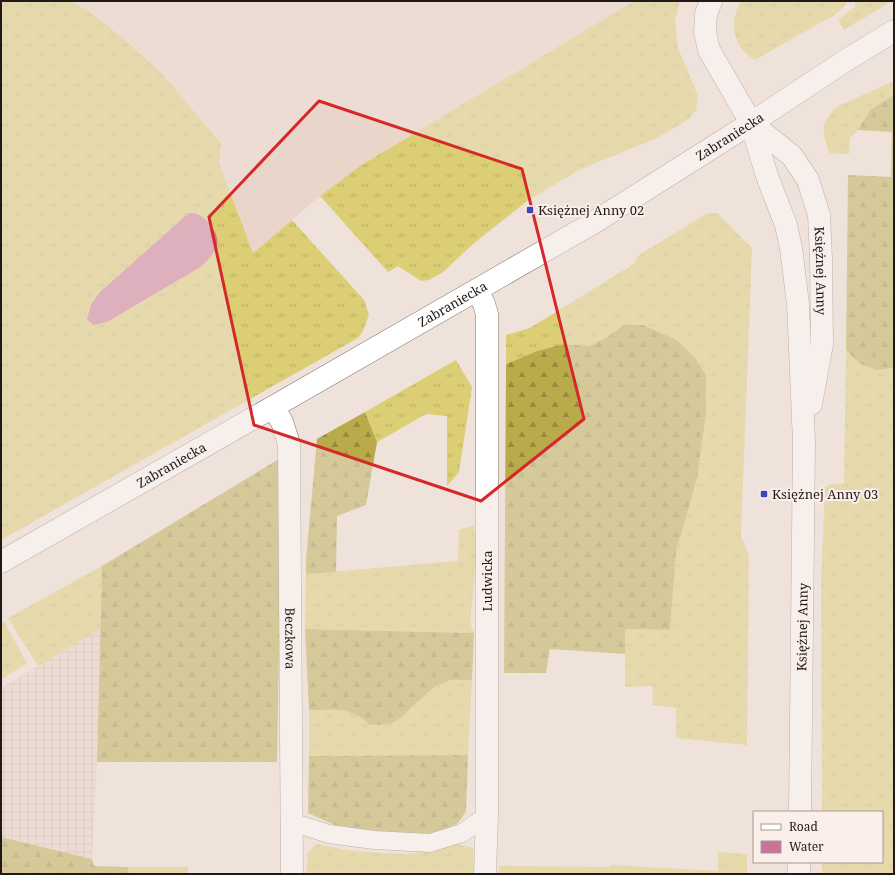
<svg xmlns="http://www.w3.org/2000/svg" width="895" height="875" font-family="'Noto Serif',serif">
  <defs>
    <pattern id="industrial-grid" width="8" height="8" patternUnits="userSpaceOnUse"><rect width="8" height="8" fill="#ead5cb"/><path d="M0 4h8M4 0v8" fill="none" stroke="#c8b6ae"/></pattern>
    <pattern id="grass-tufts" width="24" height="20" patternUnits="userSpaceOnUse"><rect width="24" height="20" fill="#dbce74"/><path d="M3 7l-1-3M5 7V3M7 7l1-3M15 17l-1-3M17 17v-4M19 17l1-3" fill="none" stroke="#bcb064"/></pattern>
    <pattern id="forest-firs" width="22" height="20" patternUnits="userSpaceOnUse"><rect width="22" height="20" fill="#b9ab4a"/><path d="M5 1l3.5 6h-7zM16 11l3.5 6h-7z" fill="#968a3d"/></pattern>
  </defs>
  <rect width="100%" height="100%" fill="#efe2db"/>
  <path fill="#ead5cb" d="M 70,1 L 634,1 L 360,166 L 320,196 L 253,253 L 219,163 L 221,143 L 163,75 L 130,44 L 89,11 Z"/>
  <path fill="url(#industrial-grid)" d="M 100,629 L 97,762 L 92,859 L 1,837 L 1,688 Z"/>
  <g fill="url(#grass-tufts)">
    <path d="M 1,1 L 70,1 L 89,11 L 130,44 L 163,75 L 221,143 L 219,163 L 253,253 L 292,220 L 364,300 L 369,315 L 362,333 L 358,338 L 1,540 Z"/>
    <path d="M 634,1 L 680,1 L 675,20 L 678,48 L 698,95 L 696,110 L 689,119 L 655,139 L 581,169 L 527,201 L 473,244 L 442,273 L 429,280 L 421,281 L 398,266 L 388,272 L 320,196 L 360,166 Z"/>
    <path d="M 741,1 L 848,1 L 842,9 L 834,15 L 755,60 C 733,48 728,23 741,1 Z"/>
    <path d="M 856,1 L 892,1 L 844,30 L 838,20 L 856,6 L 854,5 Z"/>
    <path d="M 894,81 L 894,95 L 871,110 L 858,130 L 850,138 L 849,154 L 829,153 C 823,131 818,124 838,106 Z"/>
    <path d="M 708,213 L 717,213 L 752,248 L 741,536 L 749,555 L 747,745 L 676,738 L 676,708 L 653,705 L 652,686 L 625,687 L 625,629 L 670,630 L 676,552 L 683,526 L 677,340 L 643,325 L 624,325 L 606,338 L 589,346 L 564,344 L 537,351 L 506,364 L 506,335 L 530,328 L 634,264 L 639,255 Z"/>
    <path d="M 846,350 L 860,364 L 877,370 L 894,368 L 894,874 L 822,874 L 822,862 L 882,862 L 882,812 L 822,812 L 821,584 L 825,488 L 830,484 L 844,484 Z"/>
    <path d="M 456,360 L 472,387 L 459,472 L 447,486 L 447,416 L 426,414 L 377,442 L 365,412 Z"/>
    <path d="M 474,525 L 477,549 L 470,623 L 474,633 L 305,629 L 306,574 L 458,561 L 459,530 Z"/>
    <path d="M 102,566 L 100,629 L 38,666 L 8,618 Z"/>
    <path d="M 4,621 L 27,663 L 1,680 L 1,623 Z"/>
    <path d="M 451,680 L 472,680 L 468,755 L 309,756 L 309,710 C 335,710 350,706 370,725 L 402,717 L 416,703 L 436,686 Z"/>
    <path d="M 317,844 L 346,850 L 382,853 L 411,854 L 457,844 L 473,848 L 474,874 L 306,874 L 308,852 Z"/>
    <path d="M 718,852 L 747,854 L 747,874 L 499,874 L 499,866 L 610,867 L 610,865 L 718,871 Z"/>
    <path d="M 128,867 L 188,867 L 188,874 L 129,874 Z"/>
  </g>
  <g fill="url(#forest-firs)">
    <path d="M 894,95 L 894,368 L 877,370 L 860,364 L 846,350 L 848,175 L 891,177 L 892,132 L 858,130 L 870,110 Z"/>
    <path d="M 624,325 L 643,325 L 677,340 L 695,358 L 706,375 L 706,414 L 697,478 L 676,552 L 670,630 L 625,629 L 625,654 L 550,649 L 546,673 L 504,673 L 506,364 L 537,351 L 564,344 L 589,346 L 606,338 Z"/>
    <path d="M 365,412 L 377,442 L 366,505 L 337,516 L 336,572 L 306,574 L 306,559 L 317,439 Z"/>
    <path d="M 279,459 L 282,471 L 277,762 L 97,762 L 102,566 Z"/>
    <path d="M 305,629 L 474,633 L 472,680 L 451,680 L 436,686 L 416,703 L 402,717 L 390,724 L 370,725 C 350,706 335,710 309,710 Z"/>
    <path d="M 468,755 L 466,812 L 457,824 L 433,833 L 399,836 L 345,830 L 308,813 L 309,756 Z"/>
    <path d="M 1,837 L 92,859 L 94,866 L 128,867 L 129,874 L 1,874 Z"/>
  </g>
  <path fill="#ca7297" d="M 189,213 C 192,213 196,213 199,215 C 208,219 220,235 217,246 C 214,254 207,260 202,266 L 107,322 L 93,325 L 87,319 L 91,305 L 100,292 Z"/>
  <g fill="none" stroke-linecap="round" stroke-linejoin="round">
    <g stroke="#7f746e" stroke-width="19">
      <path id="service" d="M 291,822 L 329,834 L 374,840 L 430,843 L 462,833 L 487,816"/>
    </g>
    <g stroke="#7f746e" stroke-width="23">
      <g id="minor">
        <path d="M 711,1 L 706,14 L 705,32 L 709,50 L 751,123"/>
        <path d="M 477,290 L 484,304 L 487,314 L 487,816 L 485,874"/>
        <path id="s1" d="M 273,407 L 282,422 L 289,444 L 292,874"/>
      </g>
    </g>
    <g stroke="#7f746e" stroke-width="23">
      <g id="tertiary">
        <path d="M 751,123 L 767,176 L 786,225 L 791,248 L 798,304 L 804,442 L 800,812"/>
        <path id="s2" d="M 751,123 L 792,156 L 808,180 L 819,215 L 821,258 L 822,344 L 811,404"/>
        <path d="M 799,874 L 799,862"/>
      </g>
    </g>
    <g stroke="#7f746e" stroke-width="23">
      <g id="secondary">
        <path id="s3" d="M 1,562 L 273,407 L 593,223 L 751,123 L 848,59 L 894,31"/>
      </g>
    </g>
    <use href="#service" stroke="#fff" stroke-width="18"/>
    <use href="#minor" stroke="#fff" stroke-width="22"/>
    <use href="#tertiary" stroke="#fff" stroke-width="22"/>
    <use href="#secondary" stroke="#fff" stroke-width="22"/>
  </g>
  <path d="M0 0H895V875H0ZM 319,101 L 522,169 L 584,419 L 481,501 L 254,425 L 209,217 Z" fill="#efe2db" fill-opacity=".55" fill-rule="evenodd"/>
  <path fill="none" stroke="#d62828" stroke-width="3" stroke-linejoin="round" d="M 319,101 L 522,169 L 584,419 L 481,501 L 254,425 L 209,217 Z"/>
  <g fill="#3f46ba" stroke="#fcefe9" stroke-width="1.5">
    <rect x="526" y="206" width="8" height="8" rx="2"/>
    <rect x="760" y="490" width="8" height="8" rx="2"/>
  </g>
  <g text-anchor="middle" stroke-width="4" stroke-linejoin="round" paint-order="stroke">
    <g font-size="13" fill="#1f1a18" stroke="#fcefe9">
      <text dy="5" stroke="none"><textPath href="#s3" startOffset="844">Zabraniecka</textPath></text>
      <text dy="5" stroke="none"><textPath href="#s2" startOffset="174">Księżnej Anny</textPath></text>
      <text dy="5" stroke="none"><textPath href="#s3" startOffset="520">Zabraniecka</textPath></text>
      <text dy="5" stroke="none"><textPath href="#s3" startOffset="196">Zabraniecka</textPath></text>
      <text transform="translate(487 581) rotate(-90)" y="5">Ludwicka</text>
      <text transform="translate(802 627) rotate(-89)" y="5">Księżnej Anny</text>
      <text dy="5" stroke="none"><textPath href="#s1" startOffset="235">Beczkowa</textPath></text>
    </g>
    <g font-size="13" fill="#1f1a18" stroke="#fcefe9" text-anchor="start">
      <text x="538" y="215">Księżnej Anny 02</text>
      <text x="772" y="499">Księżnej Anny 03</text>
    </g>
  </g>
  <rect width="895" height="875" fill="none" stroke="#1f1a18" stroke-width="4"/>
  <rect x="753" y="811" width="130" height="52" fill="#fcefe9" stroke="#a49a95"/>
  <rect x="761" y="824" width="20" height="6" fill="#ffffff" stroke="#a49a95"/>
  <text x="789" y="831" font-size="12" fill="#1f1a18">Road</text>
  <rect x="761" y="841" width="20" height="12" fill="#ca7297" stroke="#a49a95"/>
  <text x="789" y="851" font-size="12" fill="#1f1a18">Water</text>
</svg>
